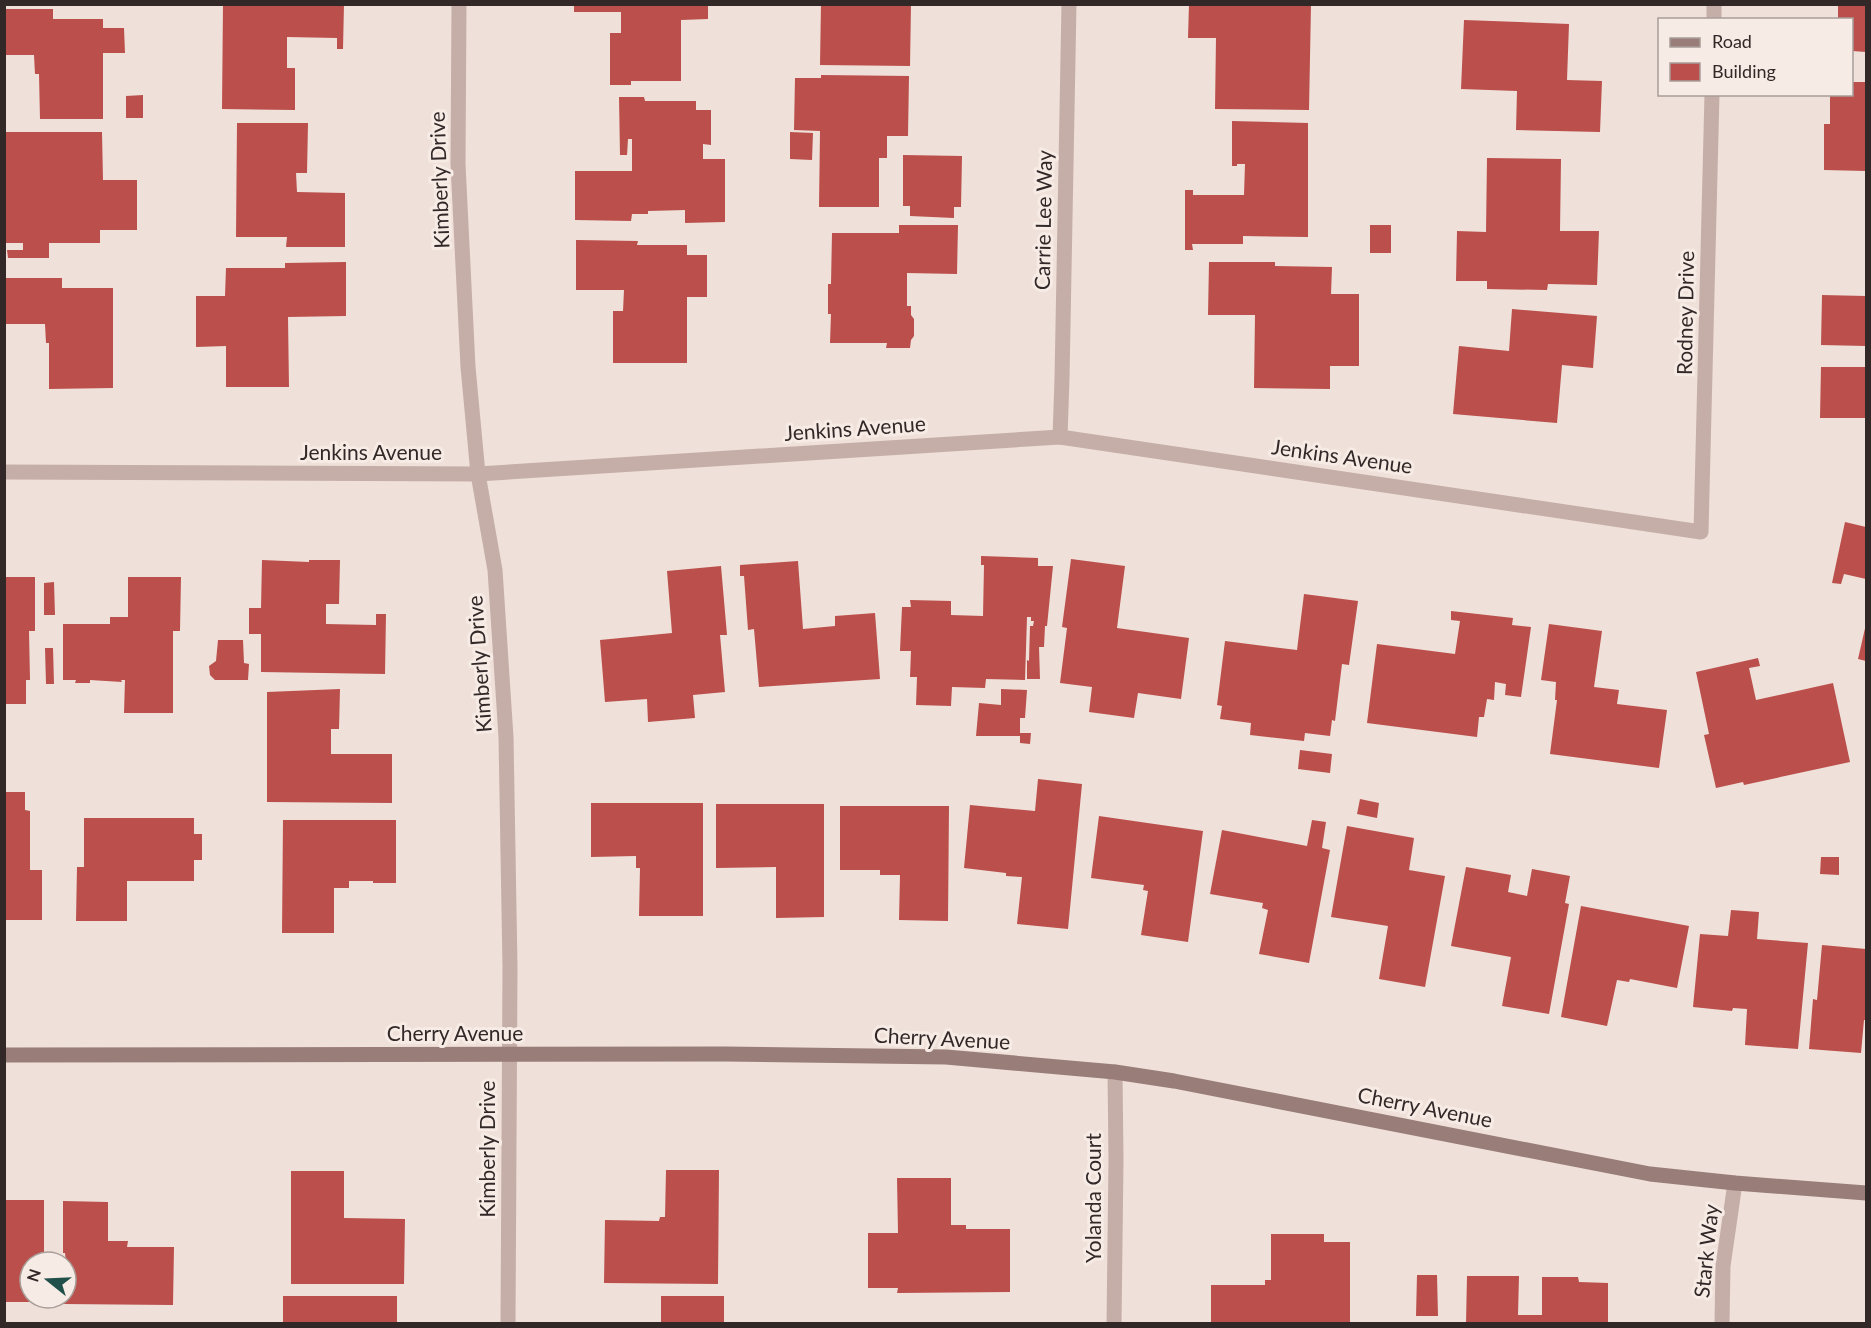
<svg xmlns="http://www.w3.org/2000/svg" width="1871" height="1328" font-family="Lato,sans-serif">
  <rect width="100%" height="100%" fill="#efe0d9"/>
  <g fill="#bb4f4b">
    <path d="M 223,4 L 344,4 L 343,49 L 337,49 L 337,38 L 287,37 L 287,68 L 295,68 L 295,110 L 222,109 Z"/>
    <path d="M 574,4 L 708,4 L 708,19 L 681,20 L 681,81 L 631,81 L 631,85 L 610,85 L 610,33 L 621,33 L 621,12 L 574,12 Z"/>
    <path d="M 821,4 L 911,4 L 910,66 L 820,65 Z"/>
    <path d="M 1189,4 L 1311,4 L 1309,110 L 1215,109 L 1216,38 L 1188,38 Z"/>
    <path d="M 1838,4 L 1866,4 L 1866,52 L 1852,51 L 1852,20 L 1838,20 Z"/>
    <path d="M 4,9 L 53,9 L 53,19 L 103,19 L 103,28 L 124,28 L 125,53 L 103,53 L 103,119 L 40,119 L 39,74 L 35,74 L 34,55 L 4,55 Z"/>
    <path d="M 1464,20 L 1569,24 L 1567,80 L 1602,81 L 1600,132 L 1516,130 L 1517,91 L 1461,89 Z"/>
    <path d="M 821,75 L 909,76 L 908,136 L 887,136 L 887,158 L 879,158 L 879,207 L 819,207 L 820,131 L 794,130 L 795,78 L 821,78 Z"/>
    <path d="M 1852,82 L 1866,82 L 1866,171 L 1824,170 L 1824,124 L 1830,124 L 1830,94 L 1852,94 Z"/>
    <path d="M 143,95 L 143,118 L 126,118 L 126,96 Z"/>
    <path d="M 619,97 L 644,97 L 645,101 L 696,101 L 696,110 L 711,110 L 711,145 L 703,144 L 703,159 L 725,159 L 725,222 L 685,223 L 685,210 L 648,211 L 648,214 L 632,214 L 631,221 L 575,220 L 575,171 L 632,171 L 632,139 L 628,139 L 627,155 L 620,155 Z"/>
    <path d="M 1232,121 L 1308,123 L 1308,237 L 1243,236 L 1243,244 L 1192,244 L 1193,250 L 1185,250 L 1185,190 L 1193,190 L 1193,195 L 1244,195 L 1245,164 L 1237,164 L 1237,166 L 1232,166 Z"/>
    <path d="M 237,123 L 308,123 L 307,173 L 296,173 L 297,192 L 345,193 L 345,247 L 286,247 L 287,237 L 236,237 Z"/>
    <path d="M 4,132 L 102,132 L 103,180 L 137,180 L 137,230 L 100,230 L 100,243 L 49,243 L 49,258 L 8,258 L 7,250 L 23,250 L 23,243 L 4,243 Z"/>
    <path d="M 790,132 L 813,133 L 812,160 L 790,159 Z"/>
    <path d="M 903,155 L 962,156 L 961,207 L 954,207 L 954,218 L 910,216 L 910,206 L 903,206 Z"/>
    <path d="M 1487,158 L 1561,159 L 1560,231 L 1599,231 L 1597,285 L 1548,284 L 1547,290 L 1487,289 L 1487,281 L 1456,281 L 1457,231 L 1486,232 Z"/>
    <path d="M 899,225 L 958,225 L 957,274 L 907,273 L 907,306 L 911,306 L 911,315 L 914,319 L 914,336 L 911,340 L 910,348 L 886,348 L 887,343 L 830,343 L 831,314 L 828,314 L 828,284 L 831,284 L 832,233 L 899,233 Z"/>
    <rect x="1370" y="225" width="21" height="28"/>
    <path d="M 576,240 L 638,241 L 637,245 L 687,245 L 687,255 L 707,255 L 707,297 L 687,297 L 687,363 L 613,363 L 613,311 L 623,311 L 624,290 L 576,290 Z"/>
    <path d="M 346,262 L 346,316 L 288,317 L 289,387 L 226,387 L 226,346 L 196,347 L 196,296 L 225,296 L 226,268 L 285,268 L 285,263 Z"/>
    <path d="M 1209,262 L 1275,262 L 1275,266 L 1332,267 L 1331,294 L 1359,294 L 1359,366 L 1330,366 L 1330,389 L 1254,388 L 1255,315 L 1208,315 Z"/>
    <path d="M 4,278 L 62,278 L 62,288 L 113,288 L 113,388 L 49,389 L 49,343 L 46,343 L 45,324 L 4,324 Z"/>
    <path d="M 1822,295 L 1866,296 L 1866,346 L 1821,345 Z"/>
    <path d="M 1512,309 L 1597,316 L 1593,368 L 1562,365 L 1557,423 L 1453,414 L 1459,346 L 1509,351 Z"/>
    <path d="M 1821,367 L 1866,367 L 1866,418 L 1820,418 Z"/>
    <path d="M 1845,522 L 1866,527 L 1866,579 L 1844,574 L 1841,584 L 1832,583 Z"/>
    <path d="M 981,556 L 1038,558 L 1038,566 L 1053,566 L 1047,626 L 1045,626 L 1044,647 L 1039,647 L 1040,679 L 1027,679 L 1027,660 L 1029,661 L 1030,626 L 1033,626 L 1034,621 L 1031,621 L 1031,617 L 1027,617 L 1025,680 L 986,679 L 985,688 L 952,687 L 951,706 L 916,705 L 917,677 L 910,677 L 911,651 L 900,651 L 902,607 L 911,607 L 910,600 L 951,601 L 951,615 L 983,616 L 984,565 L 981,565 Z"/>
    <path d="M 1071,559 L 1125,566 L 1117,628 L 1189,638 L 1181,699 L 1138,693 L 1134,718 L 1089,712 L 1092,687 L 1060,683 L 1067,628 L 1062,627 Z"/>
    <path d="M 262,560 L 309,562 L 309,560 L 340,560 L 339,604 L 326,604 L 326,624 L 376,625 L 376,614 L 386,614 L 385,674 L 261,672 L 261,634 L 249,634 L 249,608 L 261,608 Z"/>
    <path d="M 798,561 L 803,629 L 835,626 L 835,616 L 875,613 L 880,679 L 759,687 L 754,629 L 748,630 L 744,576 L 740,576 L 740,565 Z"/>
    <path d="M 721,566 L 727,635 L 720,635 L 725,692 L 693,695 L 695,718 L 648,722 L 647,699 L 605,702 L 600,640 L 672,633 L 667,571 Z"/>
    <path d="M 4,577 L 35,577 L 35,631 L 29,631 L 30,680 L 26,680 L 26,704 L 4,704 Z"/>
    <path d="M 128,577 L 181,577 L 180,631 L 173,631 L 173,713 L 124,713 L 125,680 L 121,680 L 122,682 L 90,680 L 90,683 L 75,683 L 76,680 L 63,680 L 63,624 L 110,624 L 110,617 L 128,617 Z"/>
    <path d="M 54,582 L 55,615 L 44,615 L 44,583 Z"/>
    <path d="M 1304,594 L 1358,601 L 1349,665 L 1342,664 L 1335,721 L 1332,720 L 1330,736 L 1305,733 L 1304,741 L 1250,735 L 1251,723 L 1220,719 L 1222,706 L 1217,705 L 1225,641 L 1297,650 Z"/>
    <path d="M 1451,611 L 1513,618 L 1512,625 L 1531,627 L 1521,697 L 1505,695 L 1506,684 L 1495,682 L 1494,700 L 1487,699 L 1484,717 L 1479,717 L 1477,737 L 1367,723 L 1377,644 L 1455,654 L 1460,621 L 1451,620 Z"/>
    <path d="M 1549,624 L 1602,631 L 1594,687 L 1619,690 L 1617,704 L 1667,710 L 1659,768 L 1550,754 L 1557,700 L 1555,700 L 1556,682 L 1541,680 Z"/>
    <path d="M 1866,624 L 1866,661 L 1858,659 Z"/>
    <path d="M 218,640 L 243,640 L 244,663 L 249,664 L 248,680 L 215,680 L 210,675 L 209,666 L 216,661 Z"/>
    <path d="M 45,648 L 53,648 L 54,684 L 46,684 Z"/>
    <path d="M 1758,658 L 1760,666 L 1749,668 L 1756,700 L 1833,683 L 1850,762 L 1744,785 L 1743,782 L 1716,788 L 1704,735 L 1709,734 L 1696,672 Z"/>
    <path d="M 340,689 L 339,729 L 331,729 L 331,754 L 392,754 L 392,803 L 267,802 L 267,692 Z"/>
    <path d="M 1001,689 L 1027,690 L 1025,718 L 1020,718 L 1020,733 L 1031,733 L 1030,744 L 1020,743 L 1020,736 L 976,736 L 979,703 L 1001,705 Z"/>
    <path d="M 1300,750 L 1332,754 L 1330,773 L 1298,769 Z"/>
    <path d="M 1038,779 L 1082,784 L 1068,929 L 1017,924 L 1022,877 L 1006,876 L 1006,873 L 964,868 L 970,805 L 1035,811 Z"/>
    <path d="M 4,792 L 25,792 L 25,810 L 30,811 L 30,870 L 42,870 L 42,920 L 4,920 Z"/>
    <path d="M 1360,799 L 1379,803 L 1377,818 L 1357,814 Z"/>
    <path d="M 591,803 L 703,803 L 703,916 L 639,916 L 640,868 L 636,868 L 636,856 L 591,857 Z"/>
    <path d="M 716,804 L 824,804 L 824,917 L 776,918 L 776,867 L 716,868 Z"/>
    <path d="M 840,806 L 949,806 L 948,921 L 899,920 L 900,875 L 880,875 L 880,870 L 840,870 Z"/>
    <path d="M 1099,816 L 1203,831 L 1188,942 L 1141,935 L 1148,891 L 1143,890 L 1144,885 L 1091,878 Z"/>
    <path d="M 84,818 L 194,818 L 194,834 L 202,834 L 202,860 L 194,860 L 194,881 L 127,881 L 127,921 L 76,921 L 77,867 L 84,867 Z"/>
    <path d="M 283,820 L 396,820 L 396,883 L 373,883 L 373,881 L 349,881 L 349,888 L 334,888 L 334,933 L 282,933 Z"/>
    <path d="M 1312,820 L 1326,822 L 1322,848 L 1330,850 L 1309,963 L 1259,954 L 1268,910 L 1262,908 L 1263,903 L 1210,894 L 1222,830 L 1307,846 Z"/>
    <path d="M 1347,826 L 1414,838 L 1409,870 L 1445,876 L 1425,987 L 1379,979 L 1388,926 L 1331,917 Z"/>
    <path d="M 1821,857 L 1839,857 L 1839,875 L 1820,874 Z"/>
    <path d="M 1466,867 L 1511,875 L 1508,892 L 1527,896 L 1532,869 L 1570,876 L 1565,903 L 1569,904 L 1549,1014 L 1502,1006 L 1511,957 L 1451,946 Z"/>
    <path d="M 1581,906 L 1689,926 L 1677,988 L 1630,979 L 1629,982 L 1617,980 L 1607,1026 L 1561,1017 Z"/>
    <path d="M 1731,910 L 1759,912 L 1757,939 L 1808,943 L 1798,1049 L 1745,1045 L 1747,1009 L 1733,1008 L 1732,1011 L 1693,1007 L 1700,934 L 1728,936 Z"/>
    <path d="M 1822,945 L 1866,949 L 1866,1020 L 1864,1020 L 1861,1053 L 1809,1049 L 1813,999 L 1817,1000 Z"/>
    <path d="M 666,1170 L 719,1170 L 718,1284 L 604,1283 L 605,1220 L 659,1221 L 660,1217 L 665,1217 Z"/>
    <path d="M 291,1171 L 344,1171 L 344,1218 L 405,1219 L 404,1284 L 291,1284 Z"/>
    <path d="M 897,1178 L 951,1178 L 951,1225 L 966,1225 L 966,1229 L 1010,1229 L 1010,1292 L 897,1293 L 898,1288 L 868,1288 L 868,1233 L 898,1233 Z"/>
    <path d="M 4,1200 L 44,1200 L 44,1262 L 30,1262 L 30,1298 L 44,1298 L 44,1302 L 4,1302 Z"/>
    <path d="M 63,1201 L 108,1202 L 108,1241 L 128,1241 L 127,1247 L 174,1247 L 173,1305 L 64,1304 L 66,1262 L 65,1253 L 63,1253 Z"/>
    <path d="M 1271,1234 L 1324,1234 L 1324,1242 L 1350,1242 L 1350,1324 L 1211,1324 L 1211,1285 L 1265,1285 L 1265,1280 L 1271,1280 Z"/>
    <path d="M 1417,1275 L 1437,1275 L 1438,1316 L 1416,1316 Z"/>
    <path d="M 1467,1276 L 1519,1276 L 1518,1315 L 1542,1315 L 1542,1277 L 1578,1277 L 1579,1282 L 1608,1283 L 1608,1324 L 1466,1324 Z"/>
    <rect x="283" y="1296" width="114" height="28"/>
    <rect x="661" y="1296" width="63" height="28"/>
  </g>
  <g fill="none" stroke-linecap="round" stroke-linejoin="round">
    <g stroke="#c5aea7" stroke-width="15">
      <path d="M 459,4 L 458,164 L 468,367 L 478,474 L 495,570 L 506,737 L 510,967 L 508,1324"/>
      <path d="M 1714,20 L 1714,4"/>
      <path d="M 1060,437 L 1062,379 L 1069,4"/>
      <path d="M 4,472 L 478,474 L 1060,437 L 1701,532 L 1712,94"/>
      <path d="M 1114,1324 L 1116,1160 L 1115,1072"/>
      <path d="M 1722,1324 L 1723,1266 L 1735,1183"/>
    </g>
    <path stroke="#997d78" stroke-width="15" d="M 4,1055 L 725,1054 L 946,1057 L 1115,1072 L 1174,1081 L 1650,1174 L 1735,1183 L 1866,1193"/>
  </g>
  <g text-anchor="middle" stroke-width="6" stroke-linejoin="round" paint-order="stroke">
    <g font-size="21" fill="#322827" stroke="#f7ebe5">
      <text transform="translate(440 180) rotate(-92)" y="7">Kimberly Drive</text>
      <text transform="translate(1044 220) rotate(-89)" y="7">Carrie Lee Way</text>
      <text transform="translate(1686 313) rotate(-89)" y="7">Rodney Drive</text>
      <text transform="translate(855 429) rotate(-4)" y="7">Jenkins Avenue</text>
      <text x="371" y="460">Jenkins Avenue</text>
      <text transform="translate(1342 457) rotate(8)" y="7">Jenkins Avenue</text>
      <text transform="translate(480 664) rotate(-94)" y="7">Kimberly Drive</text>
      <text x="455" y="1041">Cherry Avenue</text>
      <text transform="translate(942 1039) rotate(3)" y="7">Cherry Avenue</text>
      <text transform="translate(1425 1108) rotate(11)" y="7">Cherry Avenue</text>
      <text transform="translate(488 1149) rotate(-90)" y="7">Kimberly Drive</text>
      <text transform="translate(1094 1198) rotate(-90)" y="7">Yolanda Court</text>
      <text transform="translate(1707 1251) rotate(-84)" y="7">Stark Way</text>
    </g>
  </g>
  <rect width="1871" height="1328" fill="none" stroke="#322827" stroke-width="12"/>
  <rect x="1658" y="18" width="195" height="78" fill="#f7ebe5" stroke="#a89d99" stroke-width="1.5"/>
  <rect x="1670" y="38" width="30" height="9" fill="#997d78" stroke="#a89d99" stroke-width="1.5"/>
  <text x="1712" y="48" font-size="18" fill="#322827">Road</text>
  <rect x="1670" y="63" width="30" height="18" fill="#bb4f4b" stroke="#a89d99" stroke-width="1.5"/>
  <text x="1712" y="78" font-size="18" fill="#322827">Building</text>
  <g transform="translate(48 1280) rotate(288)"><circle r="28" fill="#f7ebe5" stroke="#a89d99" stroke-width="1.5"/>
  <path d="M0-4.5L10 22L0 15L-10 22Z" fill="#205049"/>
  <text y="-9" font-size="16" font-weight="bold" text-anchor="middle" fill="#322827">N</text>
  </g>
</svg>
